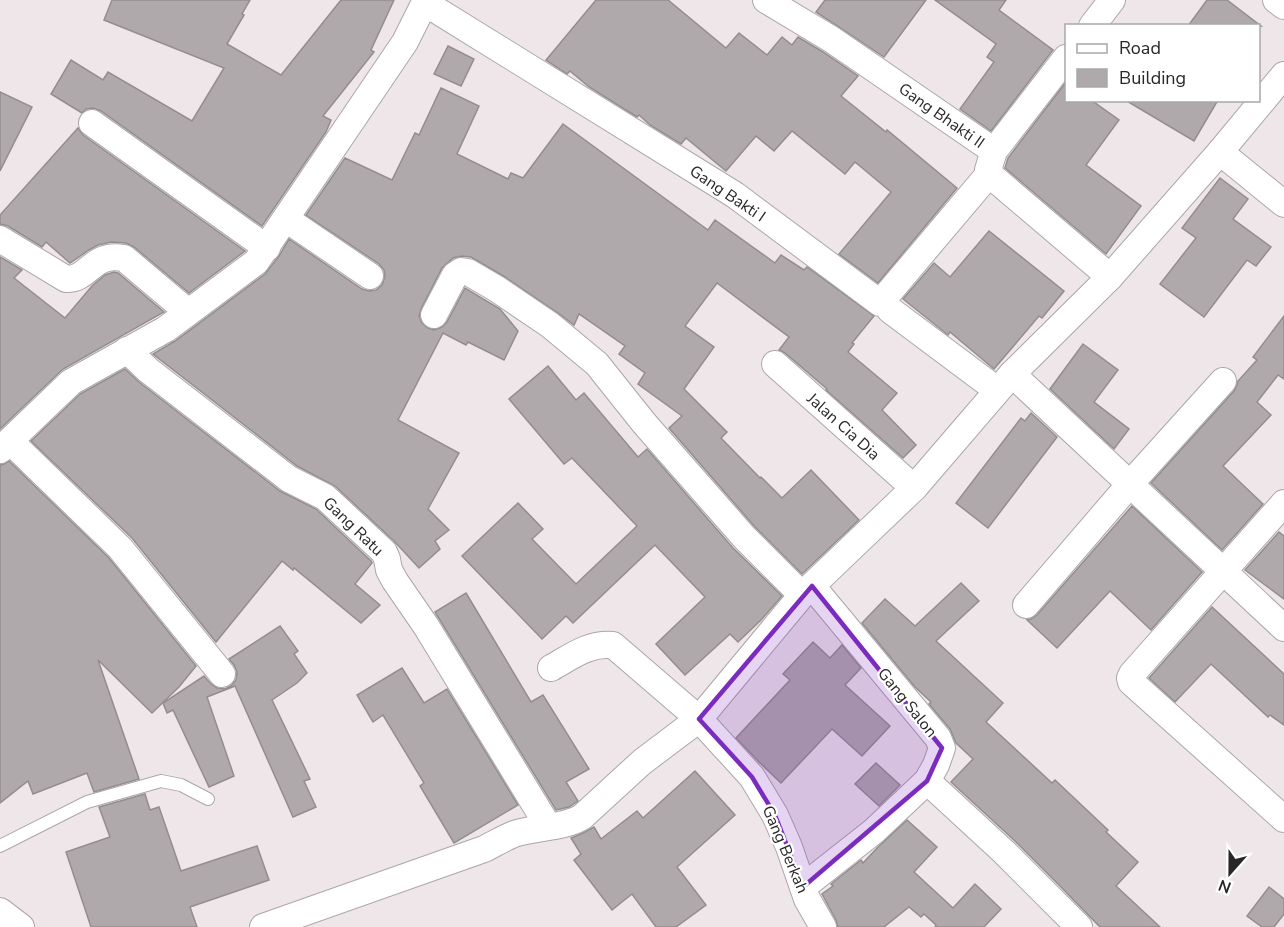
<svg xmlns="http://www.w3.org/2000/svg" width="1284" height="927" font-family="'Nunito Sans',sans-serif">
  <rect width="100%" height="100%" fill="#eee6e9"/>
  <g fill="#b0a9ab" stroke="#948d8f" stroke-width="1.5">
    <path d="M 112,0 L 250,0 L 242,14 L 244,15 L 227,44 L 281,75 L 341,0 L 394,0 L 371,50 L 374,52 L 323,116 L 331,120 L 326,132 L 262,226 L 101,111 L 93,108 L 86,109 L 82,113 L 51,94 L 71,60 L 103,80 L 108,72 L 192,121 L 224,68 L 104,20 Z"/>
    <path d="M 596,0 L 668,0 L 726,48 L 739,33 L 767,55 L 782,37 L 792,45 L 798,37 L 823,52 L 858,76 L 841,96 L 886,132 L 887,130 L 957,188 L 878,283 L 839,254 L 891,192 L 855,162 L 845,174 L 792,131 L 774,151 L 756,136 L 726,171 L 686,138 L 681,144 L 650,125 L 639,115 L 637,117 L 589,87 L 570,71 L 567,74 L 546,60 Z"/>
    <path d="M 825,0 L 926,0 L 884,57 L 839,27 L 816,12 Z"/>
    <path d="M 935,0 L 1006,0 L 999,10 L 1053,50 L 991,131 L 960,109 L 994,62 L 987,57 L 996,44 Z"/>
    <path d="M 1207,0 L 1227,0 L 1261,26 L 1188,26 Z"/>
    <path d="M 448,46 L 474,59 L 461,86 L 434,74 Z"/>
    <path d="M 1066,82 L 1066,100 L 1091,100 L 1119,120 L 1086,165 L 1141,206 L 1106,254 L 1005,168 L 1008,158 Z"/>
    <path d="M 441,88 L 479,106 L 457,154 L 508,179 L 511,173 L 523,178 L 563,124 L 708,230 L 715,220 L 775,263 L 781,255 L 804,270 L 807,267 L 874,316 L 852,343 L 854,344 L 848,352 L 897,393 L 882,410 L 916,445 L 903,458 L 826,390 L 827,389 L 785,353 L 779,350 L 789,337 L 717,283 L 685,326 L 714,347 L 684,389 L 727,432 L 721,438 L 760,478 L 761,477 L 782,498 L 811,470 L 859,520 L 802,574 L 755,527 L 669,428 L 682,416 L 638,384 L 645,373 L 619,354 L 625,346 L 579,314 L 574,325 L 558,313 L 505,277 L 471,257 L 462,256 L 453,258 L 442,268 L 421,309 L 419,316 L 422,323 L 428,328 L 434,330 L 442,327 L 447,322 L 465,288 L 500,309 L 518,331 L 504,360 L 468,342 L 466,345 L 443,333 L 398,420 L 459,453 L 428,509 L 449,530 L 435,541 L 440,549 L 419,568 L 394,541 L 335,486 L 297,466 L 153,354 L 175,341 L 265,274 L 279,256 L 289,239 L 362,289 L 369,291 L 376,290 L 382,285 L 385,276 L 384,270 L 379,264 L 306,215 L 345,158 L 392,180 L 415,133 L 419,135 Z"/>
    <path d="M 0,92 L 32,107 L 0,171 Z"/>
    <path d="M 1125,100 L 1218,100 L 1194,141 Z"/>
    <path d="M 78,128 L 83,135 L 245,251 L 189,293 L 134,247 L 126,243 L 111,242 L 98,245 L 89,250 L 70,263 L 46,242 L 42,247 L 8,226 L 0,224 L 0,215 Z"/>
    <path d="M 1220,178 L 1248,199 L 1233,219 L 1271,247 L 1256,266 L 1247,260 L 1204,317 L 1160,284 L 1196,238 L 1182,228 Z"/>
    <path d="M 989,231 L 1064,291 L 1042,318 L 1039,316 L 994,369 L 950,332 L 948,335 L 903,299 L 934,263 L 950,277 Z"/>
    <path d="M 0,257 L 22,270 L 14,278 L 65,318 L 92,286 L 105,275 L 114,272 L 118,273 L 164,312 L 63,369 L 0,429 Z"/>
    <path d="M 1284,316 L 1284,379 L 1278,375 L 1257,402 L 1271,415 L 1223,466 L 1263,504 L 1222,550 L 1151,483 L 1234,391 L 1237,385 L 1238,381 L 1257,360 L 1253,357 Z"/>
    <path d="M 1083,344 L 1118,370 L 1094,402 L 1129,429 L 1114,449 L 1050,389 Z"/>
    <path d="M 548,366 L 576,400 L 584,393 L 638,457 L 647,449 L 733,548 L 782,596 L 761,620 L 738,642 L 730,634 L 685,675 L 656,644 L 705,597 L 655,545 L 573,623 L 566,616 L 542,639 L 462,556 L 518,503 L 543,529 L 532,539 L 576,584 L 637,526 L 572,458 L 564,464 L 509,399 Z"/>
    <path d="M 125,369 L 139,382 L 280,491 L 316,509 L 371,561 L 372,563 L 355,584 L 380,605 L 361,623 L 294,568 L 293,570 L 282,561 L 216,642 L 132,538 L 31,441 L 80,394 Z"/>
    <path d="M 1031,413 L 1057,437 L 988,528 L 956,503 L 1021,418 L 1025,421 Z"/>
    <path d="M 9,461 L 109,558 L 196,666 L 179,687 L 152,713 L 98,660 L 139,779 L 94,792 L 87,773 L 33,794 L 28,781 L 0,803 L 0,465 L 4,464 Z"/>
    <path d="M 1132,506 L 1202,572 L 1151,630 L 1110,591 L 1057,648 L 1027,620 L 1031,619 L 1037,615 Z"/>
    <path d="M 1279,532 L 1284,536 L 1284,599 L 1245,570 Z"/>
    <path d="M 961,583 L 979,601 L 936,641 L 1003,703 L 986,722 L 1052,783 L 1055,780 L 1108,830 L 1106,832 L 1138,862 L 1116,886 L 1160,927 L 1100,927 L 1061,887 L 1015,841 L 951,782 L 973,759 L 956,743 L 950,729 L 929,704 L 931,702 L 915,687 L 862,623 L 885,599 L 915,626 Z"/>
    <path d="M 466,593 L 531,702 L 543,695 L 589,769 L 566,782 L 578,801 L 569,807 L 556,810 L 435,612 Z"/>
    <path d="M 1212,607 L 1284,674 L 1284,725 L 1270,715 L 1268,717 L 1211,664 L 1175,702 L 1149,678 Z"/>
    <path d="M 280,626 L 298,651 L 294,654 L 307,673 L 297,683 L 272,700 L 310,779 L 304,781 L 316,807 L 293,817 L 235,686 L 207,697 L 234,776 L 209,787 L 173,710 L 167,713 L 163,703 L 204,676 L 210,683 L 217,688 L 225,689 L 231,686 L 236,680 L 237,672 L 234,665 L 229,659 Z"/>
    <path d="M 813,642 L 830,658 L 842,645 L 861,668 L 845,685 L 890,726 L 862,756 L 832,729 L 781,783 L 759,762 L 736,738 L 790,680 L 783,674 Z"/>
    <path d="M 402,668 L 424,703 L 447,689 L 518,805 L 454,843 L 420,786 L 424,783 L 383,715 L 373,722 L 357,695 Z"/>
    <path d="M 876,763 L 900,785 L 879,806 L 855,784 Z"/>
    <path d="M 695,771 L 735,815 L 677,867 L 706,905 L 676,927 L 656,927 L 632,894 L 612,910 L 574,860 L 581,854 L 571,838 L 581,834 L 594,827 L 601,839 L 637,811 L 643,818 Z"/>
    <path d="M 145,794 L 150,810 L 159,807 L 181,871 L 257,846 L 269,880 L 190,907 L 197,927 L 91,927 L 66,852 L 110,837 L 99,807 Z"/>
    <path d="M 907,820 L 937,847 L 914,872 L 953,908 L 975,884 L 1001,909 L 984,927 L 935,927 L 936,925 L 924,914 L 921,917 L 909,907 L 884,927 L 838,927 L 836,920 L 822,894 L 833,886 L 831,884 L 861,860 L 863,863 L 878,847 Z"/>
    <path d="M 1269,887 L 1284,899 L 1284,914 L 1274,927 L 1262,927 L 1247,916 Z"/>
  </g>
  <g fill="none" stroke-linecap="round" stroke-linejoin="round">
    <g stroke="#ada6a8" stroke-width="14">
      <path id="lane" d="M 0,846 L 87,802 L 161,781 L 181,785 L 208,799"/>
    </g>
    <g stroke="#ada6a8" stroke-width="28">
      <g id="street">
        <path d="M 766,0 L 831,39 L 994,151"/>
        <path d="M 1276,0 L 1284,6"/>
        <path d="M 425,3 L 735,195 L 880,303 L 989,174"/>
        <path d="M 1092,26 L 1112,0"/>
        <path d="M 1066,58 L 994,151 L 988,170 L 989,174 L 1110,277"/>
        <path d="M 92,123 L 267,248"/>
        <path d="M 1220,152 L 1284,204"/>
        <path d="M 286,219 L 370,276"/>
        <path d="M 0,239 L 66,279 C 89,280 92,252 124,258 L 188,312"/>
        <path d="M 890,310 L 997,390"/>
        <path d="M 434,315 L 455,275 L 461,271 L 468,272 L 497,289 L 550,325 L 597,364 L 644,423 L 744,537 L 802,595"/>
        <path d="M 127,350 L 148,370 L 289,479 L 325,497 L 384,552 L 387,559 L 389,570 L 395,581 L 426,626 L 548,826"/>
        <path d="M 775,364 L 914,488"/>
        <path d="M 1012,374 L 1284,628"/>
        <path d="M 10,441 L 120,548 L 222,674"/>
        <path d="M 0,450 L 71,382 L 166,329 L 256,262 L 405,42 L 426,0"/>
        <path d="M 1284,503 L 1132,674 L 1130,678 L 1131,682 L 1284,819"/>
        <path d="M 1026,605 L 1130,484 L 1223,381"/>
        <path d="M 551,668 C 571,657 588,643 613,645 L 699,719 L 752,777 L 775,815 L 789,847 L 807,899 L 823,927"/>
        <path d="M 927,781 L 1004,852 L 1079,927"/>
        <path d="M 803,887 L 874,831 L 927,781 L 936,765 L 942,748 L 938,738 L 812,586"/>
        <path d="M 0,911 L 21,927"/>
        <path d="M 263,927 L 484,849 C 494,844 504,838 514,834 C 535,827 564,828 582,817 L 642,762 L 699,719 L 802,595 L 914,488 L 1012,374 L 1110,277 L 1220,152 L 1284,75"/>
      </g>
    </g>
    <use href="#lane" stroke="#fff" stroke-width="12"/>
    <use href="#street" stroke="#fff" stroke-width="26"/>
  </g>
  <path fill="#7b2cbf" fill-opacity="0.2" stroke="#7b2cbf" stroke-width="4.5" stroke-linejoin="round" d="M 812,586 L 942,748 L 927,781 L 803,887 L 775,815 L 752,777 L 699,719 Z"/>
  <g text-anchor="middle" stroke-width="4.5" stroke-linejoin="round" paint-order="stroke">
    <g font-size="16" fill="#292627" stroke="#fff">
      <text transform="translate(942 115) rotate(35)" y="6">Gang Bhakti II</text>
      <text transform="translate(728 193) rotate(34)" y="6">Gang Bakti I</text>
      <text transform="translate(844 426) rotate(42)" y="6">Jalan Cia Dia</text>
      <text transform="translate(354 526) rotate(44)" y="6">Gang Ratu</text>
      <text transform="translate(908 702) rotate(51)" y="6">Gang Salon</text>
      <text transform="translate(786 849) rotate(67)" y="6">Gang Berkah</text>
    </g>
  </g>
  <rect x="1065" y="24" width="195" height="78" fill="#ffffff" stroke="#a9a8a9" stroke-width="1.5"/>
  <rect x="1077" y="44" width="30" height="9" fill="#ffffff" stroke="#a9a8a9" stroke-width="1.5"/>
  <text x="1119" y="54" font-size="18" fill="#292627">Road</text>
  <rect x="1077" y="69" width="30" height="18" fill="#b0a9ab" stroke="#a9a8a9" stroke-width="1.5"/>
  <text x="1119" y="84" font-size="18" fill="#292627">Building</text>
  <g transform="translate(1230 873) rotate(201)" stroke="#ffffff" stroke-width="4.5" paint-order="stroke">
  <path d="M0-4.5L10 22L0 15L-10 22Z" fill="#292627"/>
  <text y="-9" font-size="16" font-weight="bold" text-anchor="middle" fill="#292627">N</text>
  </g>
</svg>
